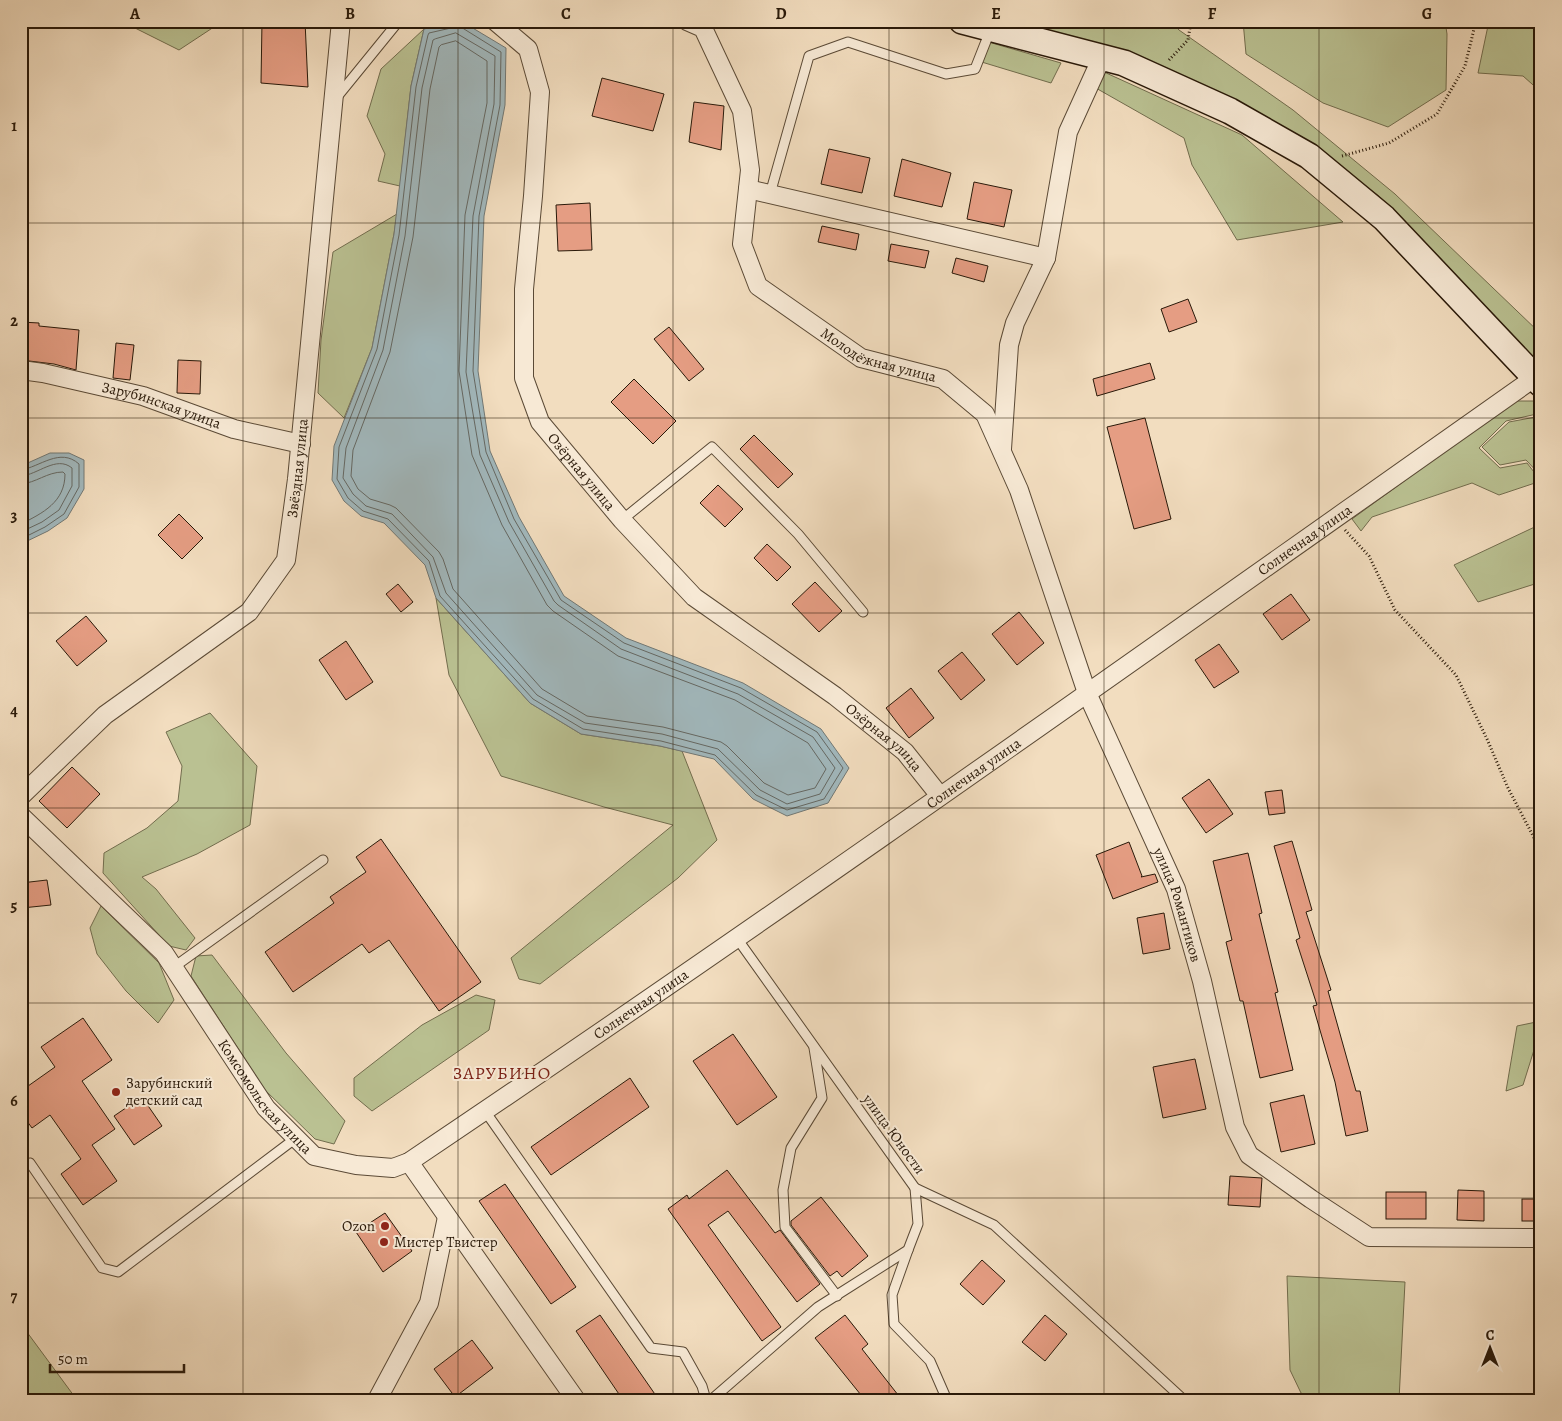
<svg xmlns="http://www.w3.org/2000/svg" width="1562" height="1421" font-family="Alegreya,serif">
  <rect width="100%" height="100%" fill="#f2ddbf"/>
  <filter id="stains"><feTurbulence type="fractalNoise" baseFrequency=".004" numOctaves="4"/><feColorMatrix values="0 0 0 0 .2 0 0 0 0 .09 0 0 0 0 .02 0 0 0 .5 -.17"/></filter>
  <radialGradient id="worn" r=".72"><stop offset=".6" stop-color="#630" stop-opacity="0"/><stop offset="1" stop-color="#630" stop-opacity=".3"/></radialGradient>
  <g fill="#bac192" stroke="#726d4e">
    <path d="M 131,21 L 223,21 L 179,50 L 129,25 Z"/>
    <path d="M 1017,21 L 1170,21 L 1179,30 L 1293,110 L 1395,194 L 1541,334 L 1541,367 L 1379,196 L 1297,135 L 1223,94 L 1125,52 Z"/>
    <path d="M 1243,21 L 1445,21 L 1447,34 L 1446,90 L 1388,127 L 1323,103 L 1246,54 Z"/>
    <path d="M 1489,21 L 1541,21 L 1541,92 L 1523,76 L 1478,73 Z"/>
    <path d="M 424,29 L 411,86 L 400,186 L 378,181 L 385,154 L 367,116 L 381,69 Z"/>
    <path d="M 985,41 L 1061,63 L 1051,83 L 975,60 Z"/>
    <path d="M 1104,72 L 1242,135 L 1343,222 L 1237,240 L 1192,165 L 1184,138 L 1087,83 Z"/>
    <path d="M 397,214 L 394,234 L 372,348 L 344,418 L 318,393 L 321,340 L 333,252 Z"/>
    <path d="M 1514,401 L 1534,401 L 1541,406 L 1541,413 L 1506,421 L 1479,448 L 1500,468 L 1527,463 L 1541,481 L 1499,495 L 1472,483 L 1372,517 L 1361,531 L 1352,519 Z"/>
    <path d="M 1541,416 L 1541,476 L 1526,460 L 1500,465 L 1482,447 L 1509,422 Z"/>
    <path d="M 1541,524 L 1541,582 L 1478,602 L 1454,565 Z"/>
    <path d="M 436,598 L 530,703 L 581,734 L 660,746 L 682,751 L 717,840 L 678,878 L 540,984 L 519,979 L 511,958 L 673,825 L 604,807 L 501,776 L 449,675 Z"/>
    <path d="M 210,713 L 257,766 L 250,825 L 197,854 L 142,877 L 156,889 L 195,938 L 186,950 L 169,946 L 103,873 L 104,853 L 147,828 L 178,801 L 182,766 L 166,732 Z"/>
    <path d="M 101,906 L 159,963 L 174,1000 L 158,1023 L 126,991 L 97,954 L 90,928 Z"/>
    <path d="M 212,955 L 286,1053 L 345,1121 L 334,1144 L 315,1139 L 265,1090 L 191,976 L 196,956 Z"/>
    <path d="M 476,995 L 495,1000 L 489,1030 L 372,1111 L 354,1096 L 354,1078 L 422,1025 Z"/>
    <path d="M 1541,1021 L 1541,1051 L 1534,1050 L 1523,1085 L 1506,1091 L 1517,1026 Z"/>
    <path d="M 1287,1276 L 1405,1282 L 1399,1400 L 1312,1400 L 1301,1393 L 1290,1370 Z"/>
    <path d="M 21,1324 L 77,1400 L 21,1400 Z"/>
  </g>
  <g fill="#a1b8bd" stroke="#717875">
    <path d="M 461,21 L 506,48 L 505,105 L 484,216 L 478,371 L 490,451 L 519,517 L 564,596 L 626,638 L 743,683 L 821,729 L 849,768 L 828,803 L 787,816 L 753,799 L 714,759 L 660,746 L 581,734 L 530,703 L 436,598 L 425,565 L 384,523 L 361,516 L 344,501 L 332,480 L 334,446 L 372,348 L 394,234 L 411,86 L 424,29 Z"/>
    <path d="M 50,453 L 69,453 L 84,460 L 84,489 L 67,518 L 48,531 L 21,544 L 21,466 Z"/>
  </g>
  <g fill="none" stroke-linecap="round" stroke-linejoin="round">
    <g stroke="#656863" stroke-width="1">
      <path d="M 456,24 L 501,52 L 500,105 L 479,216 L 473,371 L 486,452 L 514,519 L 561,600 L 624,643 L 741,688 L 817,732 L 843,768 L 824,799 L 787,810 L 756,795 L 715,755 L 661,741 L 583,729 L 533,699 L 440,596 L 429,561 L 388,519 L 363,511 L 348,498 L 337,479 L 339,447 L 377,349 L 399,235 L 416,87 L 428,35 L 429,33 L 451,28 Z"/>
      <path d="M 456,33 L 495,56 L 494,104 L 473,216 L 466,372 L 480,455 L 509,522 L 554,601 L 558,605 L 621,649 L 738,694 L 813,737 L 835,768 L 820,794 L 787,804 L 760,790 L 718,749 L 662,734 L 585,723 L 537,695 L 446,593 L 433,557 L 392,514 L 366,506 L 353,494 L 343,478 L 346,448 L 383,350 L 405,236 L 422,88 L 433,40 L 435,39 Z"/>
      <path d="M 456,41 L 487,61 L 487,103 L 465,215 L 459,371 L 472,455 L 502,525 L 547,605 L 553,611 L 618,656 L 735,700 L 808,743 L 826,769 L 815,788 L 788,795 L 764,783 L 727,746 L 721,742 L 663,727 L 587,716 L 542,689 L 453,589 L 443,559 L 439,552 L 396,508 L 390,505 L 370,499 L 358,489 L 351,476 L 353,450 L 390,352 L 413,237 L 430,89 L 439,47 L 441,45 Z"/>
      <path d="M 21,470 C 40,467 60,447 79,464 L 79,487 L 64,514 L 45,527 L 21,539"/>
      <path d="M 21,476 C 38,475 56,455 72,468 L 72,486 L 59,510 L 42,522 L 21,532"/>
      <path d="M 21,484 C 36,483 47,472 63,472 L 65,474 C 65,502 43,513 21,524"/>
    </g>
  </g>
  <g fill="#e59d83" stroke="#291909">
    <path d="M 262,21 L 305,21 L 308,87 L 261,83 Z"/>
    <path d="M 602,78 L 664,94 L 653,131 L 592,116 Z"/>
    <path d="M 694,102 L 724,106 L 721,150 L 689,142 Z"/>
    <path d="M 829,149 L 870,158 L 862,193 L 821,184 Z"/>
    <path d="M 902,159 L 951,173 L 942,207 L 894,196 Z"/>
    <path d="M 974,182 L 1012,190 L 1004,227 L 967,219 Z"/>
    <path d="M 590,203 L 592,250 L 558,251 L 556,205 Z"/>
    <path d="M 822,226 L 859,234 L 856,250 L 818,242 Z"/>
    <path d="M 891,244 L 929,251 L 925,268 L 888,261 Z"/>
    <path d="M 956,258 L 988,266 L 984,282 L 952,273 Z"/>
    <path d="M 1188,299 L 1197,322 L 1169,332 L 1161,309 Z"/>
    <path d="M 21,322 L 39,323 L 39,326 L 79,330 L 76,370 L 54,364 L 21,360 Z"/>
    <path d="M 669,327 L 704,369 L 689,381 L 654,339 Z"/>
    <path d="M 116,343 L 134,345 L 130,380 L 113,378 Z"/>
    <path d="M 178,360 L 201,361 L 200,394 L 177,393 Z"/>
    <path d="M 1150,363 L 1155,379 L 1097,396 L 1093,379 Z"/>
    <path d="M 634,379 L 676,421 L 653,444 L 611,402 Z"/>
    <path d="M 1145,418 L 1171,519 L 1134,529 L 1107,427 Z"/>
    <path d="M 754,435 L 793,474 L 778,488 L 740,449 Z"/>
    <path d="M 718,485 L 743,509 L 725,527 L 700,503 Z"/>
    <path d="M 179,514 L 203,538 L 182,559 L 158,535 Z"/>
    <path d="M 767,544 L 791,567 L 777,581 L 754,558 Z"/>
    <path d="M 815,582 L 842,611 L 819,632 L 792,604 Z"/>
    <path d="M 398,584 L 413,602 L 401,612 L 386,594 Z"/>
    <path d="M 1291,594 L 1310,620 L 1282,640 L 1263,614 Z"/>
    <path d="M 1019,612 L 1044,643 L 1017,665 L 992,634 Z"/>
    <path d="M 86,616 L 107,641 L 77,666 L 56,641 Z"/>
    <path d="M 346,641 L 373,682 L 346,700 L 319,660 Z"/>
    <path d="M 1219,644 L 1239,672 L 1214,688 L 1195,660 Z"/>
    <path d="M 962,652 L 985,680 L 961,700 L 938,671 Z"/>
    <path d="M 911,688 L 934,718 L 909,738 L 886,708 Z"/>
    <path d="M 72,767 L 100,794 L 67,828 L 39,801 Z"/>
    <path d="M 1209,779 L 1233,814 L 1206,833 L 1182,798 Z"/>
    <path d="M 1282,790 L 1285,813 L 1269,815 L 1265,792 Z"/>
    <path d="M 381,839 L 481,982 L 439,1011 L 389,940 L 369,953 L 362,944 L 293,992 L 265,952 L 334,903 L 330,897 L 366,872 L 356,857 Z"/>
    <path d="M 1292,841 L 1312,910 L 1306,912 L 1331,990 L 1328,991 L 1356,1091 L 1360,1091 L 1368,1131 L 1346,1136 L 1335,1082 L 1313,1006 L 1317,1005 L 1296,940 L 1300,938 L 1274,846 Z"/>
    <path d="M 1129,842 L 1142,876 L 1141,877 L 1155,874 L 1158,882 L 1113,899 L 1096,855 Z"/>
    <path d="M 1248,853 L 1262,913 L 1259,914 L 1278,992 L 1275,993 L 1293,1070 L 1260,1078 L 1243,1001 L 1240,1001 L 1226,942 L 1232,940 L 1213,861 Z"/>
    <path d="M 47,880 L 51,905 L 22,908 L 21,883 Z"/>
    <path d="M 1164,913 L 1170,949 L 1143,954 L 1137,918 Z"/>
    <path d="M 83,1018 L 112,1060 L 82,1081 L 115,1129 L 92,1145 L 117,1181 L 83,1205 L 61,1174 L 81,1159 L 50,1115 L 32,1128 L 21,1113 L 21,1091 L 55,1067 L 41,1047 Z"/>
    <path d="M 733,1034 L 777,1097 L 737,1125 L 693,1061 Z"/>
    <path d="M 1195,1059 L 1206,1109 L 1163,1118 L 1153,1067 Z"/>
    <path d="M 630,1078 L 649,1107 L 551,1175 L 531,1147 Z"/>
    <path d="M 1304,1095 L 1315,1144 L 1281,1152 L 1270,1103 Z"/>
    <path d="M 142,1097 L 162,1126 L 134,1145 L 114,1116 Z"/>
    <path d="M 727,1170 L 775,1233 L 780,1230 L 820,1284 L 797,1302 L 728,1211 L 708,1225 L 781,1327 L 762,1341 L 668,1209 L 687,1195 L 689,1199 Z"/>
    <path d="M 1230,1176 L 1262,1178 L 1260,1207 L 1228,1205 Z"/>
    <path d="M 505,1184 L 576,1287 L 551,1304 L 479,1201 Z"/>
    <path d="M 1458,1190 L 1484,1191 L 1484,1221 L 1457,1220 Z"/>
    <rect x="1386" y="1192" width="40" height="27"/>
    <path d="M 821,1197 L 868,1256 L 842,1277 L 837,1271 L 830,1276 L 791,1225 L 791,1221 Z"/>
    <rect x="1522" y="1199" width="19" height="22"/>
    <path d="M 385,1213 L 412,1251 L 383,1272 L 356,1232 Z"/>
    <path d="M 982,1260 L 1005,1281 L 983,1305 L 960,1284 Z"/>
    <path d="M 600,1315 L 659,1400 L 623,1400 L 576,1331 Z"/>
    <path d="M 845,1315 L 868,1344 L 862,1349 L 902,1400 L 865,1400 L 815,1338 Z"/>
    <path d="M 1045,1315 L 1067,1334 L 1045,1361 L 1022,1342 Z"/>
    <path d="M 472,1340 L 493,1368 L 455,1397 L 434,1369 Z"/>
  </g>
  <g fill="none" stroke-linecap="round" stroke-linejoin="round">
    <g stroke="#5b4a36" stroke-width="11">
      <g id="service">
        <path d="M 337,97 L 398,22 L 401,21"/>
        <path d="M 770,194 L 809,56 L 848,42 L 946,74 L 975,69 L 990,31"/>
        <path d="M 622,520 L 712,447 L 798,534 L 863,612"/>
        <path d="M 736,937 L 915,1188 L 994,1225 L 1184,1400"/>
        <path d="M 174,967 L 323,860"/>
        <path d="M 814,1048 L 822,1098 L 791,1148 L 783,1190 L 785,1227 L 837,1296"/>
        <path d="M 485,1111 L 651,1348 L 683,1352 L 702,1386 L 706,1400"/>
        <path d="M 30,1163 L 102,1268 L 118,1272 L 296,1138"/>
        <path d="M 908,1250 L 892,1295 L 894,1324 L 930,1361 L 947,1400"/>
        <path d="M 711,1400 L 818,1307 L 908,1250 L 918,1224 L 915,1188"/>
      </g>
    </g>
    <g stroke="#5b4a36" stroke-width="20">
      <g id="minor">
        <path id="s1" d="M 495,21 L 528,49 L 540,92 L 533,196 L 524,289 L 524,378 L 540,422 L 622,520 L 694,597 L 835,696 L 905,752 L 940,796"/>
        <path id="s2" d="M 687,21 L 703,28 L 742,111 L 750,170 L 742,244 L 758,286 L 861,358 L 943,379 L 985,414 L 1019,490 L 1087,693 L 1176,889 L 1202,981 L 1235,1127 L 1249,1155 L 1311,1199 L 1369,1237 L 1541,1238"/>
        <path d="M 748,189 L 1046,258"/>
        <path id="s3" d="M 21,370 L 43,373 L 143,396 L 234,429 L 301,444"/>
        <path d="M 1002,449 L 1009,345 L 1015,323 L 1046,258 L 1068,132 L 1102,57"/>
        <path id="s4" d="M 21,796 L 105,715 L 249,612 L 286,560 L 297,479 L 341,21"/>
        <path id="s5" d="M 21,816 L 164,953 L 266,1108 L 314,1156 L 356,1165 L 393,1168 L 409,1162 C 788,907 1161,641 1534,378"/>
        <path d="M 409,1162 L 576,1400"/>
        <path d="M 377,1400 L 429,1303 L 447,1217"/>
      </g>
    </g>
    <g stroke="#291909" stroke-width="28">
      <path id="secondary" d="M 962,21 L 1124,63 L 1230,111 L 1309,156 L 1384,218 L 1541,384"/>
    </g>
    <g stroke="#291909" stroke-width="3" stroke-dasharray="1 2.5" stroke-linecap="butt">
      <path d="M 1169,60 L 1188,40 L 1191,21"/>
      <path d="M 1342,156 L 1389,143 L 1437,114 L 1465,66 L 1476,21"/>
      <path d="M 1345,530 L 1369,556 L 1395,610 L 1456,675 L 1487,739 L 1508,788 L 1541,851"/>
    </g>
    <use href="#service" stroke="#f7e9d5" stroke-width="9"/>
    <use href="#minor" stroke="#f7e9d5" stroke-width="18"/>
    <use href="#secondary" stroke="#f7e9d5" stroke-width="25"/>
  </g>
  <path fill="none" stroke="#291909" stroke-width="1" stroke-opacity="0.55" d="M 243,21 L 243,1400M 458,21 L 458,1400M 673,21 L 673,1400M 889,21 L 889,1400M 1104,21 L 1104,1400M 1319,21 L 1319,1400M 21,223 L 1541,223M 21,418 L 1541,418M 21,613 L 1541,613M 21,808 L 1541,808M 21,1003 L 1541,1003M 21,1198 L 1541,1198"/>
  <g fill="#8f2418" stroke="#f7e9d5" stroke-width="2">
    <circle cx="116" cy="1092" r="5"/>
    <circle cx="385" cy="1226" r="5"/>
    <circle cx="384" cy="1242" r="5"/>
  </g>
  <g text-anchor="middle" stroke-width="4" stroke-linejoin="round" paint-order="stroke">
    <g font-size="15" fill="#291909" stroke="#f7e9d5">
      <text dy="5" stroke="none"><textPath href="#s2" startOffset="429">Молодёжная улица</textPath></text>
      <text dy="5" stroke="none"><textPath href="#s3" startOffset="145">Зарубинская улица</textPath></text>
      <text dy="5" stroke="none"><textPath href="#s4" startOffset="450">Звёздная улица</textPath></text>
      <text dy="5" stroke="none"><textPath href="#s1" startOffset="486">Озёрная улица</textPath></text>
      <text dy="5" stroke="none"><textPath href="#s5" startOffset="1639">Солнечная улица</textPath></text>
      <text dy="5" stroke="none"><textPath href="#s1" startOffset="891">Озёрная улица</textPath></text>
      <text dy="5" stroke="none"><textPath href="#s5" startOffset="1234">Солнечная улица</textPath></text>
      <text dy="5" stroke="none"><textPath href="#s2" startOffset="1081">улица Романтиков</textPath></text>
      <text dy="5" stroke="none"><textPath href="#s5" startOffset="829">Солнечная улица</textPath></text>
      <text dy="5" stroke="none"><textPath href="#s5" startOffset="374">Комсомольская улица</textPath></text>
      <text transform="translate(894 1134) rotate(54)" y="5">улица Юности</text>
    </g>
    <g font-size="15" fill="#291909" stroke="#f7e9d5" text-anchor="start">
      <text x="126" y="1088">Зарубинский<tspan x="126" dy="17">детский сад</tspan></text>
      <text x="375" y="1231" text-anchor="end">Ozon</text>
      <text x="394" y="1247">Мистер Твистер</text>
    </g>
    <g font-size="18" letter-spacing="1" fill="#7a1f14" stroke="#f7e9d5">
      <text x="502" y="1079">ЗАРУБИНО</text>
    </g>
  </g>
  <rect width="1562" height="1421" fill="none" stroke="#f2ddbf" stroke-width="55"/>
  <g transform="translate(1490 1348)" stroke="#f7e9d5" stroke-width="4" paint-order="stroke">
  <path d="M0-4L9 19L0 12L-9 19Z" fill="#291909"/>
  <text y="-8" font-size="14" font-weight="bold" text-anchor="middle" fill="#291909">С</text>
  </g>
  <path d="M50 1364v8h134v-8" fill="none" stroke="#291909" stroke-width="2.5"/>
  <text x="58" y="1364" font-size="15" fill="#291909" stroke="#f7e9d5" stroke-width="4" paint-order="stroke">50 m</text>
  <rect x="28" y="28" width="1506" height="1366" fill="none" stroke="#291909" stroke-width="2"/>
  <g font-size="16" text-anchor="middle" font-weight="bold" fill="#291909">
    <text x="135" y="19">A</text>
    <text x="350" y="19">B</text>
    <text x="566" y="19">C</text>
    <text x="781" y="19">D</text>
    <text x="996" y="19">E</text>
    <text x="1212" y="19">F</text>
    <text x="1427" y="19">G</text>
    <text x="14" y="131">1</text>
    <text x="14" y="326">2</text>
    <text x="14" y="521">3</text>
    <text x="14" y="716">4</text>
    <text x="14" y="911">5</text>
    <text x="14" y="1106">6</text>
    <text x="14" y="1302">7</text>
  </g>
  <rect width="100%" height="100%" filter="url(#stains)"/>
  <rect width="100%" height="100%" fill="url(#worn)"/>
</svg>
